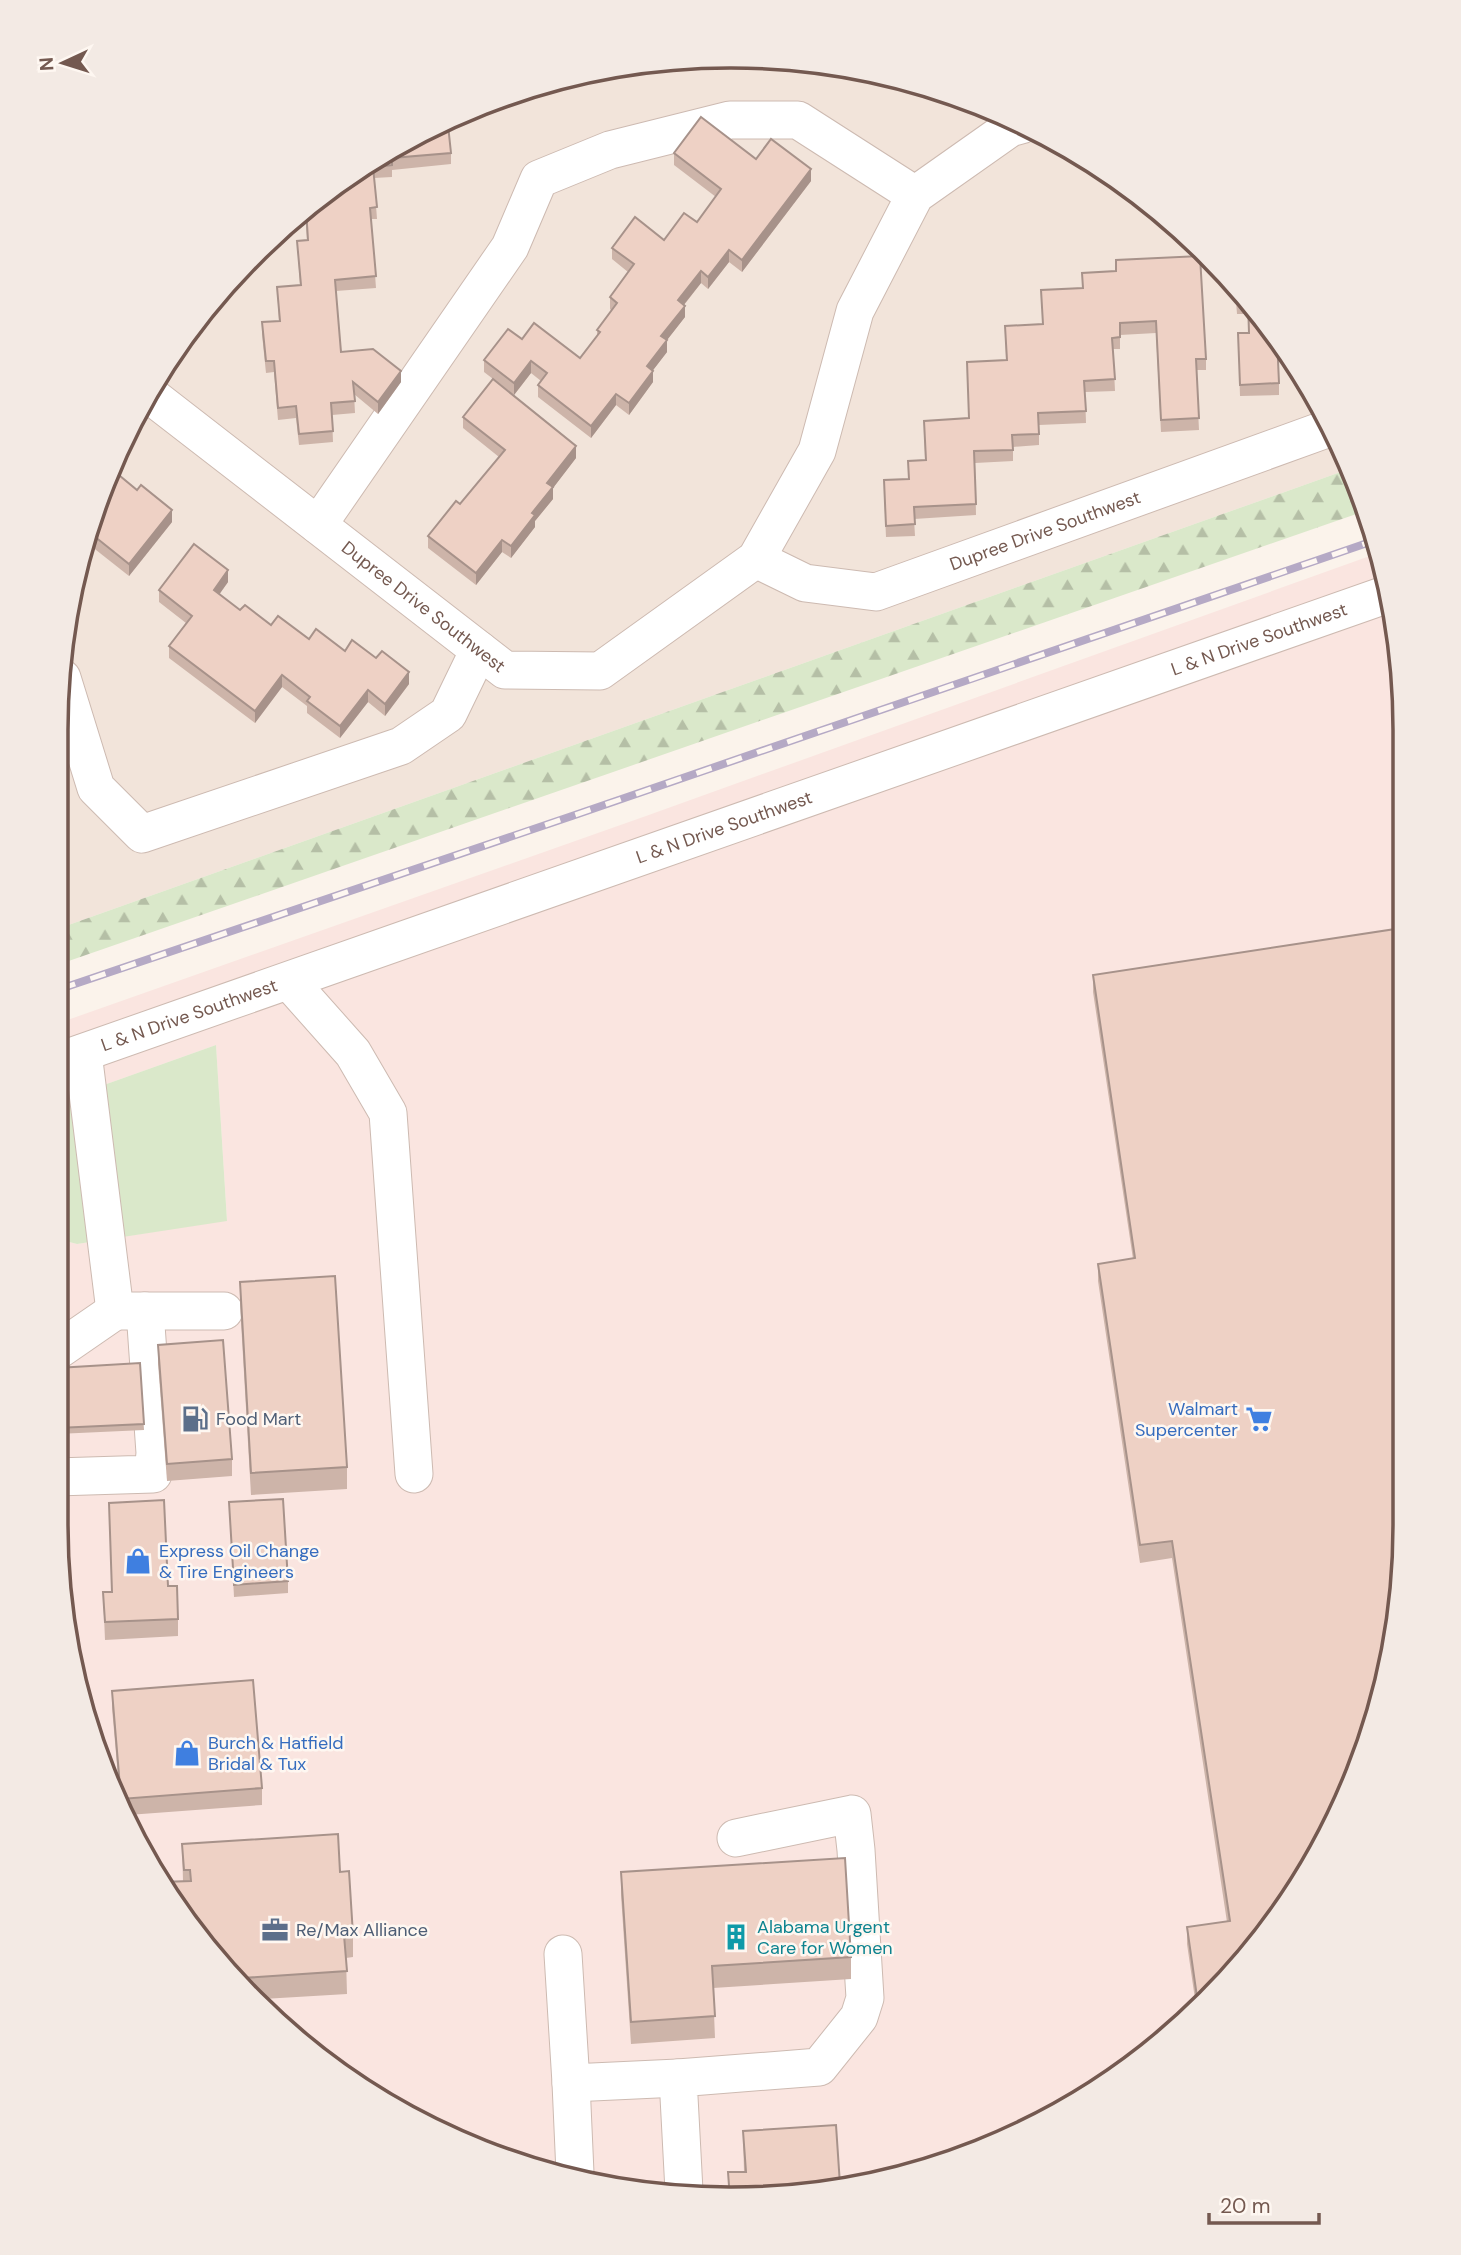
<svg xmlns="http://www.w3.org/2000/svg" width="1461" height="2255" font-family="'DM Sans',sans-serif">
  <defs>
    <pattern id="forest-firs" width="22" height="20" patternUnits="userSpaceOnUse" patternTransform="scale(1.75)"><rect width="22" height="20" fill="#dae8ca"/><path d="M5 1l3.5 6h-7zM16 11l3.5 6h-7z" fill="#b5bfa6"/></pattern>
  </defs>
  <rect width="100%" height="100%" fill="#fbf3eb"/>
  <path fill="#f2e4da" d="M 686,57 L 818,62 L 947,92 L 1067,146 L 1175,223 L 1265,320 L 1336,433 L 1349,469 L 60,928 L 62,642 L 125,433 L 223,286 L 320,196 L 432,126 L 556,79 Z"/>
  <path fill="#fae5e0" d="M 1381,552 L 1404,687 L 1399,1612 L 1238,1969 L 1105,2086 L 905,2176 L 730,2199 L 513,2163 L 320,2060 L 170,1900 L 92,1741 L 56,1524 L 58,1239 L 77,1244 L 227,1220 L 216,1045 L 59,1101 L 59,1023 L 646,816 Z"/>
  <path fill="#dae8ca" d="M 216,1045 L 227,1221 L 77,1244 L 58,1239 L 59,1101 Z"/>
  <path fill="url(#forest-firs)" d="M 1349,469 L 1365,511 L 60,964 L 60,928 Z"/>
  <g fill="none" stroke-linecap="round" stroke-linejoin="round">
    <g stroke="#cdbab1" stroke-width="39">
      <g id="minor">
        <path id="s1" d="M 150,395 L 505,670 L 600,671 L 756,559 L 817,451 L 855,311 L 915,195 L 1010,128 L 1021,125"/>
        <path d="M 318,525 L 510,247 L 539,179 L 610,150 L 730,120 L 798,120 L 915,195"/>
        <path id="s2" d="M 756,559 L 805,583 L 876,592 L 1332,427"/>
        <path d="M 62,678 L 96,788 L 142,834 L 401,746 L 448,714 L 479,650"/>
        <path d="M 289,981 L 353,1053 L 388,1113 L 414,1474"/>
        <path d="M 83,1053 L 115,1311 L 224,1311"/>
        <path id="s3" d="M 59,1061 L 1388,594"/>
        <path d="M 57,1351 L 115,1311"/>
        <path d="M 56,1477 L 153,1474 L 155,1453 L 145,1311"/>
        <path d="M 563,1954 L 571,2083 L 678,2078"/>
        <path d="M 571,2083 L 575,2173"/>
        <path d="M 684,2191 L 678,2078 L 819,2067 L 859,2017 L 865,1998 L 856,1850 L 852,1814 L 736,1838"/>
      </g>
    </g>
    <use href="#minor" stroke="#fff" stroke-width="37"/>
    <g stroke="#b5a9c5" stroke-width="8">
      <path id="rail" d="M 60,989 L 572,816 L 1376,540"/>
    </g>
    <use href="#rail" stroke="#fef7f1" stroke-width="5" stroke-dasharray="16" stroke-linecap="butt"/>
  </g>
  <g fill="#cdb4a9">
    <path d="M 431,127 L 451,153 L 451,164 L 392,170 L 392,177 L 374,178 L 377,219 L 371,219 L 376,288 L 336,291 L 341,352 L 401,382 L 378,414 L 354,394 L 355,413 L 332,415 L 333,442 L 299,445 L 296,418 L 278,420 L 274,372 L 266,373 L 262,334 L 262,322 L 279,321 L 277,287 L 300,285 L 297,241 L 307,240 L 305,209 L 315,205 L 314,200 L 320,196 Z"/>
    <path d="M 674,153 L 756,159 L 811,181 L 742,272 L 729,262 L 708,289 L 701,283 L 684,305 L 685,317 L 667,340 L 667,352 L 653,370 L 653,382 L 629,415 L 616,405 L 591,438 L 538,397 L 538,385 L 541,381 L 531,373 L 514,395 L 484,372 L 484,360 L 580,358 L 597,336 L 597,330 L 612,311 L 610,309 L 610,297 L 628,272 L 612,259 L 612,248 L 664,240 L 697,222 L 716,197 L 674,165 Z"/>
    <path d="M 1116,260 L 1206,359 L 1206,370 L 1196,370 L 1199,430 L 1161,432 L 1156,333 L 1120,335 L 1120,349 L 1113,349 L 1115,391 L 1085,392 L 1086,423 L 1039,425 L 1039,445 L 1013,447 L 1013,461 L 975,463 L 976,515 L 914,519 L 915,536 L 886,537 L 884,492 L 909,479 L 908,461 L 925,460 L 924,421 L 969,418 L 967,362 L 1006,360 L 1005,326 L 1043,324 L 1041,290 L 1082,288 L 1082,273 L 1116,271 Z"/>
    <path d="M 1235,288 L 1265,320 L 1279,383 L 1279,395 L 1240,396 L 1238,333 L 1249,333 L 1248,314 L 1237,314 Z"/>
    <path d="M 463,417 L 576,458 L 553,488 L 553,499 L 535,521 L 535,527 L 511,558 L 502,552 L 476,585 L 428,548 L 428,536 L 460,504 L 499,457 L 463,428 Z"/>
    <path d="M 114,471 L 172,522 L 129,576 L 91,546 Z"/>
    <path d="M 228,582 L 219,594 L 240,610 L 271,625 L 345,651 L 409,684 L 385,716 L 368,702 L 340,738 L 307,713 L 307,706 L 282,687 L 255,723 L 169,658 L 169,646 L 186,623 L 159,602 L 159,590 Z"/>
    <path d="M 1402,928 L 1238,1969 L 1196,2006 L 1187,1944 L 1187,1927 L 1227,1922 L 1172,1558 L 1140,1563 L 1098,1281 L 1098,1264 L 1133,1259 L 1093,992 L 1093,975 Z"/>
    <path d="M 240,1282 L 347,1467 L 347,1489 L 251,1495 L 240,1304 Z"/>
    <path d="M 158,1345 L 232,1459 L 232,1476 L 167,1481 L 158,1363 Z"/>
    <path d="M 140,1363 L 144,1430 L 57,1434 L 57,1368 Z"/>
    <path d="M 229,1502 L 288,1581 L 288,1593 L 234,1597 Z"/>
    <path d="M 109,1503 L 168,1586 L 178,1619 L 178,1636 L 105,1640 L 103,1592 L 112,1592 Z"/>
    <path d="M 112,1691 L 262,1788 L 262,1805 L 128,1815 L 120,1798 L 112,1708 Z"/>
    <path d="M 182,1844 L 340,1872 L 353,1935 L 353,1957 L 346,1958 L 347,1994 L 263,1999 L 170,1900 L 183,1881 Z"/>
    <path d="M 621,1872 L 851,1957 L 851,1979 L 713,1988 L 715,2038 L 631,2044 L 621,1895 Z"/>
    <path d="M 743,2131 L 840,2185 L 728,2199 L 728,2172 L 744,2172 Z"/>
  </g>
  <g fill="#a7928a">
    <path d="M 811,169 L 811,181 L 742,272 L 742,260 Z"/>
    <path d="M 729,250 L 729,262 L 708,289 L 708,277 Z"/>
    <path d="M 701,271 L 701,283 L 678,312 L 678,300 Z"/>
    <path d="M 685,306 L 685,317 L 667,340 L 667,352 L 647,378 L 647,366 L 661,336 Z"/>
    <path d="M 531,361 L 531,373 L 514,395 L 514,383 Z"/>
    <path d="M 401,371 L 401,382 L 378,414 L 378,402 Z"/>
    <path d="M 653,371 L 653,382 L 629,415 L 629,403 Z"/>
    <path d="M 616,394 L 616,405 L 591,438 L 591,426 Z"/>
    <path d="M 576,446 L 576,458 L 553,488 L 553,499 L 535,521 L 535,527 L 511,558 L 511,546 L 532,513 L 547,483 Z"/>
    <path d="M 172,510 L 172,522 L 129,576 L 129,564 Z"/>
    <path d="M 502,540 L 502,552 L 476,585 L 476,573 Z"/>
    <path d="M 228,570 L 228,582 L 214,602 L 214,590 Z"/>
    <path d="M 409,672 L 409,684 L 385,716 L 385,704 Z"/>
    <path d="M 282,675 L 282,687 L 255,723 L 255,711 Z"/>
    <path d="M 368,690 L 368,702 L 340,738 L 340,726 Z"/>
  </g>
  <g fill="#eed1c5" stroke="#a7928a" stroke-width="2">
    <path d="M 701,117 L 756,159 L 771,139 L 811,169 L 742,260 L 729,250 L 708,277 L 701,271 L 678,300 L 685,306 L 661,336 L 667,340 L 647,366 L 653,371 L 629,403 L 616,394 L 591,426 L 538,385 L 547,373 L 531,361 L 514,383 L 484,360 L 508,329 L 522,339 L 534,323 L 580,358 L 600,332 L 597,330 L 617,303 L 610,297 L 634,264 L 612,248 L 635,217 L 664,240 L 684,213 L 697,222 L 721,189 L 674,153 Z"/>
    <path d="M 448,125 L 451,153 L 392,158 L 392,165 L 373,167 L 377,207 L 370,208 L 376,276 L 335,280 L 341,352 L 373,349 L 401,371 L 378,402 L 353,382 L 355,401 L 331,403 L 333,431 L 299,434 L 296,406 L 278,408 L 274,361 L 266,361 L 262,322 L 280,321 L 277,287 L 301,285 L 297,241 L 308,240 L 306,209 L 309,205 L 316,205 L 315,200 L 320,196 L 431,127 Z"/>
    <path d="M 1200,256 L 1206,359 L 1196,359 L 1199,418 L 1161,420 L 1156,321 L 1120,323 L 1120,337 L 1112,338 L 1115,379 L 1084,381 L 1086,411 L 1038,413 L 1039,434 L 1012,435 L 1013,450 L 974,451 L 976,504 L 914,507 L 915,524 L 886,526 L 884,480 L 909,479 L 908,461 L 926,460 L 924,421 L 969,418 L 967,362 L 1007,360 L 1005,326 L 1043,324 L 1041,290 L 1083,288 L 1082,273 L 1116,271 L 1116,260 Z"/>
    <path d="M 1236,288 L 1265,320 L 1277,338 L 1279,383 L 1240,385 L 1238,333 L 1249,333 L 1248,302 L 1237,303 Z"/>
    <path d="M 493,379 L 576,446 L 547,483 L 553,487 L 532,513 L 535,515 L 511,546 L 502,540 L 476,573 L 428,536 L 456,501 L 460,504 L 505,450 L 463,417 Z"/>
    <path d="M 114,471 L 137,490 L 141,485 L 172,510 L 129,564 L 94,536 Z"/>
    <path d="M 194,544 L 228,570 L 214,590 L 240,610 L 245,605 L 271,625 L 278,616 L 309,639 L 316,629 L 345,651 L 352,640 L 376,658 L 382,651 L 409,672 L 385,704 L 368,690 L 340,726 L 307,701 L 310,697 L 282,675 L 255,711 L 169,646 L 192,616 L 159,590 Z"/>
    <path d="M 1402,928 L 1399,1612 L 1354,1783 L 1238,1969 L 1198,2004 L 1187,1927 L 1230,1921 L 1172,1541 L 1140,1545 L 1098,1264 L 1135,1258 L 1093,975 Z"/>
    <path d="M 335,1276 L 347,1467 L 251,1473 L 240,1282 Z"/>
    <path d="M 223,1340 L 232,1459 L 167,1464 L 158,1345 Z"/>
    <path d="M 140,1363 L 144,1424 L 57,1428 L 57,1368 Z"/>
    <path d="M 283,1499 L 288,1581 L 234,1585 L 229,1502 Z"/>
    <path d="M 164,1500 L 168,1586 L 177,1586 L 178,1619 L 105,1622 L 103,1592 L 112,1592 L 109,1503 Z"/>
    <path d="M 253,1680 L 262,1788 L 121,1799 L 112,1691 Z"/>
    <path d="M 338,1834 L 340,1872 L 349,1871 L 353,1935 L 344,1935 L 347,1971 L 243,1978 L 170,1900 L 161,1882 L 191,1881 L 190,1870 L 184,1870 L 182,1844 Z"/>
    <path d="M 845,1858 L 851,1957 L 712,1966 L 715,2016 L 631,2022 L 621,1872 Z"/>
    <path d="M 836,2125 L 840,2185 L 730,2199 L 728,2172 L 746,2172 L 743,2131 Z"/>
  </g>
  <defs>
    <g id="fuel-bare" transform="scale(2.1)"><path d="M-5.5-6h7V0h2V4h1.3V-2.5L3-4.5l.8-.8L6-3V5H2.5V1h-1V6h-7ZM-4.2-4.7v3.2H.2V-4.7Z" fill="#5c6f8a" stroke="#fef7f1" stroke-width="2.5" paint-order="stroke"/></g>
    <g id="supermarket-bare" transform="scale(2.1)"><path d="M-6-5.5h2.5l.6 2H6L4.5 2H-2.5L-4.4-4H-6ZM-1.5 3.2a1.3 1.3 0 1 0 .1 0ZM3 3.2a1.3 1.3 0 1 0 .1 0Z" fill="#3f7fe0" stroke="#fef7f1" stroke-width="2.5" paint-order="stroke"/></g>
    <g id="shop-bare" transform="scale(2.1)"><path d="M-5-2.5h2.3a2.7 3.5 0 0 1 5.4 0H5L5.5 6h-11ZM-1.5-2.5h3a1.5 2.3 0 0 0-3 0Z" fill="#3f7fe0" stroke="#fef7f1" stroke-width="2.5" paint-order="stroke"/></g>
    <g id="office-bare" transform="scale(2.1)"><path d="M-6-3h4V-5.5h4V-3h4V5H-6ZM-1-4.5V-3h2v-1.5ZM-6 0V1H6V0Z" fill="#5c6f8a" stroke="#fef7f1" stroke-width="2.5" paint-order="stroke"/></g>
    <g id="building-bare" transform="scale(2.1)"><path d="M-4-6H4V6H1V3H-1V6H-4ZM-2.5-4.3h1.7v1.8h-1.7ZM.8-4.3h1.7v1.8H.8ZM-2.5-1h1.7V.8h-1.7ZM.8-1h1.7V.8H.8Z" fill="#0f9aa8" stroke="#fef7f1" stroke-width="2.5" paint-order="stroke"/></g>
  </defs>
  <g fill-rule="evenodd">
    <use href="#fuel-bare" x="195" y="1419"/>
    <use href="#supermarket-bare" x="1259" y="1419"/>
    <use href="#shop-bare" x="138" y="1561"/>
    <use href="#shop-bare" x="187" y="1753"/>
    <use href="#office-bare" x="275" y="1930"/>
    <use href="#building-bare" x="736" y="1937"/>
  </g>
  <g text-anchor="middle" stroke-width="5" stroke-linejoin="round" paint-order="stroke">
    <g font-size="18" fill="#745950" stroke="#fef7f1">
      <text dy="6" stroke="none"><textPath href="#s2" startOffset="306">Dupree Drive Southwest</textPath></text>
      <text dy="6" stroke="none"><textPath href="#s1" startOffset="346">Dupree Drive Southwest</textPath></text>
      <text dy="6" stroke="none"><textPath href="#s3" startOffset="1272">L &amp; N Drive Southwest</textPath></text>
      <text dy="6" stroke="none"><textPath href="#s3" startOffset="705">L &amp; N Drive Southwest</textPath></text>
      <text dy="6" stroke="none"><textPath href="#s3" startOffset="138">L &amp; N Drive Southwest</textPath></text>
    </g>
    <g font-size="18" fill="#366cbe" stroke="#fef7f1" text-anchor="start">
      <text x="1238" y="1415" text-anchor="end">Walmart<tspan x="1238" dy="21">Supercenter</tspan></text>
      <text x="159" y="1557">Express Oil Change<tspan x="159" dy="21">&amp; Tire Engineers</tspan></text>
      <text x="208" y="1749">Burch &amp; Hatfield<tspan x="208" dy="21">Bridal &amp; Tux</tspan></text>
    </g>
    <g font-size="18" fill="#4e5e75" stroke="#fef7f1" text-anchor="start">
      <text x="216" y="1425">Food Mart</text>
      <text x="296" y="1936">Re/Max Alliance</text>
    </g>
    <g font-size="18" fill="#0d838f" stroke="#fef7f1" text-anchor="start">
      <text x="757" y="1933">Alabama Urgent<tspan x="757" dy="21">Care for Women</tspan></text>
    </g>
  </g>
  <path d="M0 0H1461V2255H0ZM730 68H731A662 662 0 0 1 1393 730V1525A662 662 0 0 1 731 2187H730A662 662 0 0 1 68 1525V730A662 662 0 0 1 730 68Z" fill="#f3eae4" fill-rule="evenodd"/>
  <path fill="none" stroke="#745950" stroke-width="3.5" d="M730 68H731A662 662 0 0 1 1393 730V1525A662 662 0 0 1 731 2187H730A662 662 0 0 1 68 1525V730A662 662 0 0 1 730 68Z"/>
  <g transform="translate(63 63) rotate(266)" stroke="#fef7f1" stroke-width="5" paint-order="stroke">
  <path d="M0-5L12 26L0 18L-12 26Z" fill="#745950"/>
  <text y="-10" font-size="19" font-weight="bold" text-anchor="middle" fill="#745950">N</text>
  </g>
  <path d="M1209 2213v10h110v-10" fill="none" stroke="#745950" stroke-width="3.5"/>
  <text x="1220" y="2213" font-size="21" fill="#745950" stroke="#fef7f1" stroke-width="5" paint-order="stroke">20 m</text>
</svg>
